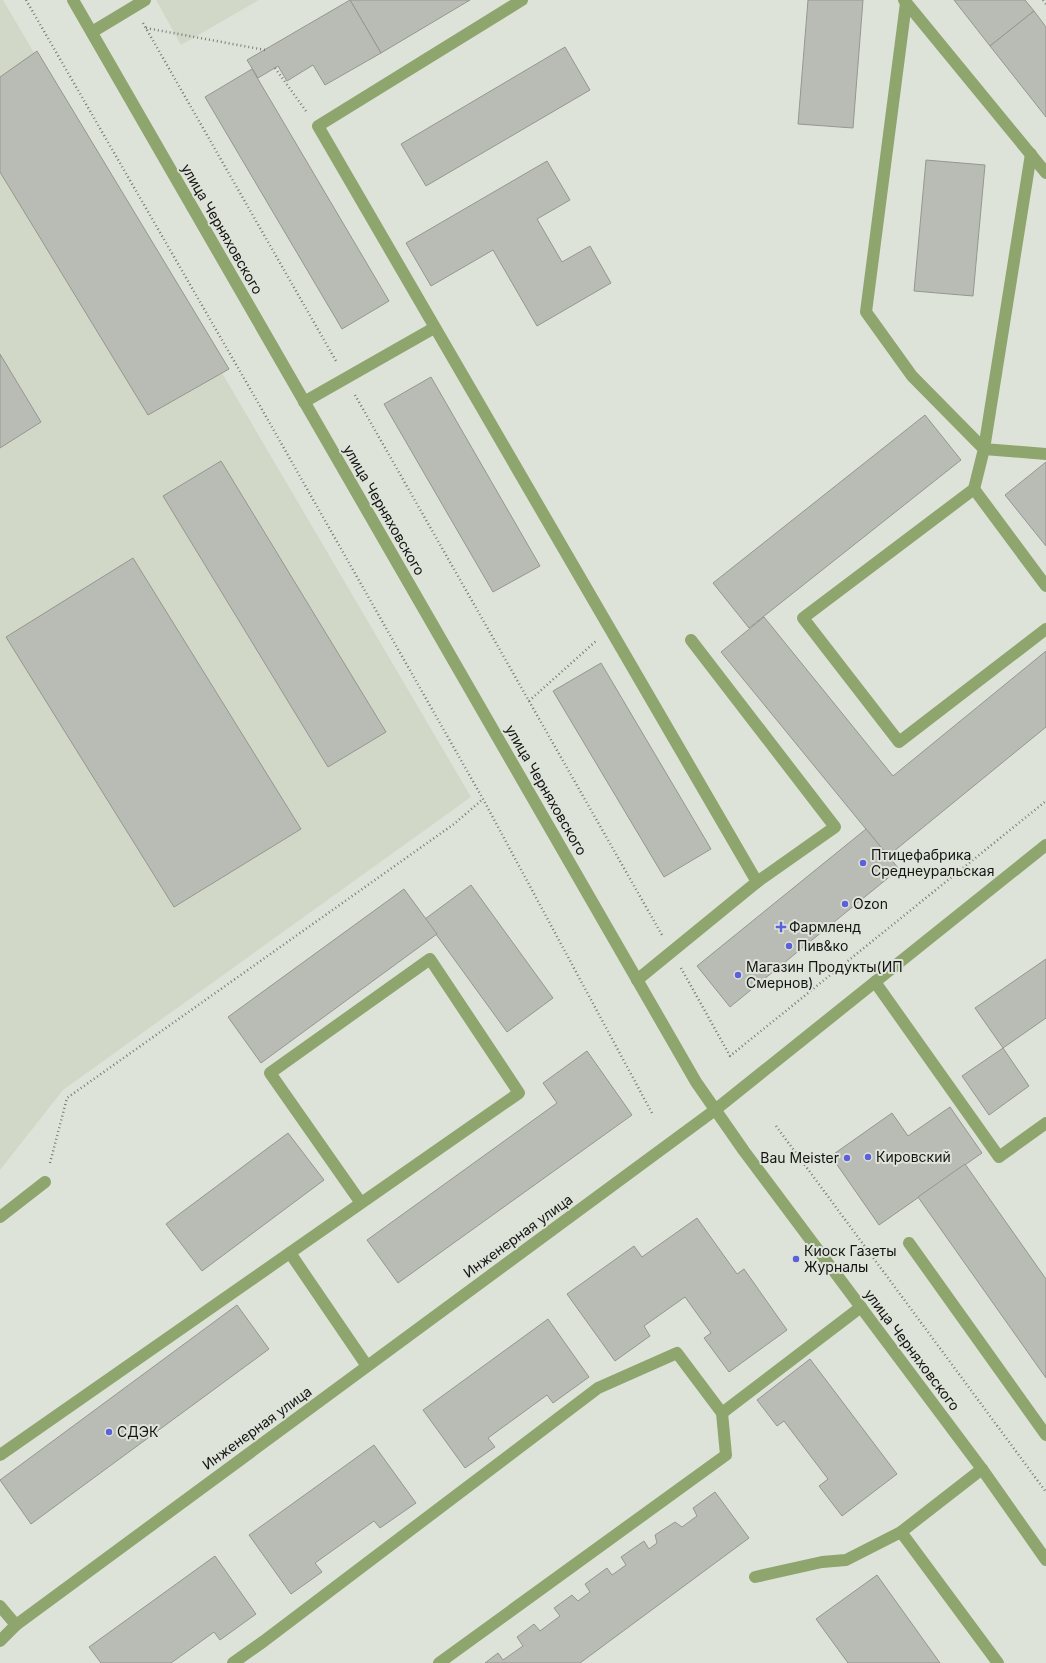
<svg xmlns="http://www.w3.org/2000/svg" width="1046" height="1663" font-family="Inter,sans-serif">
  <rect width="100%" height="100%" fill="#dee3da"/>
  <g fill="#d1d8c8">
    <path d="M 0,0 L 3,0 L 471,797 L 63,1090 L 0,1170 Z"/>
    <path d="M 156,0 L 259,0 L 181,45 Z"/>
  </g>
  <g fill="#b8bcb4" stroke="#94978f">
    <path d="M 350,0 L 470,0 L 381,53 Z"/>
    <path d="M 350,0 L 381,53 L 325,85 L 313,65 L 287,81 L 278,66 L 258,78 L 247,60 Z"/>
    <path d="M 808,0 L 863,0 L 853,128 L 798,124 Z"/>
    <path d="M 954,0 L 1025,0 L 1034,11 L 990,46 Z"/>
    <path d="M 1034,11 L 1046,27 L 1046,117 L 990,46 Z"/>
    <path d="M 565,47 L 590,90 L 426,186 L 401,144 Z"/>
    <path d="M 37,51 L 229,369 L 148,415 L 0,172 L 0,77 Z"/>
    <path d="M 252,69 L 389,301 L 342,329 L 205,97 Z"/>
    <path d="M 926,160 L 985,165 L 973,296 L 914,291 Z"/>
    <path d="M 547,161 L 570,200 L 537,219 L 562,262 L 590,246 L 611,283 L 537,326 L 493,250 L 431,286 L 406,243 Z"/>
    <path d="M 0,354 L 41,422 L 0,448 Z"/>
    <path d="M 431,377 L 540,566 L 493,592 L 384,404 Z"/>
    <path d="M 925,415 L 961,460 L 749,628 L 713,583 Z"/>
    <path d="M 221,461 L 386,732 L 328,767 L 163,496 Z"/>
    <path d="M 1046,462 L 1046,546 L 1005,495 Z"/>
    <path d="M 133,558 L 301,829 L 174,907 L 6,637 Z"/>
    <path d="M 764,617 L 893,776 L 1046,651 L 1046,727 L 888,856 L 721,652 Z"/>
    <path d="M 601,663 L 711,849 L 664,877 L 553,691 Z"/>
    <path d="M 866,829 L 899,869 L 730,1007 L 697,966 Z"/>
    <path d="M 471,885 L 553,998 L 507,1032 L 425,919 Z"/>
    <path d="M 404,889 L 437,934 L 261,1063 L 228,1017 Z"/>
    <path d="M 1046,959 L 1046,1018 L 1003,1048 L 975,1008 Z"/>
    <path d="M 1003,1048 L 1029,1086 L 989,1115 L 962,1076 Z"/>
    <path d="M 587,1051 L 632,1115 L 398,1283 L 367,1240 L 557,1103 L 543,1083 Z"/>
    <path d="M 950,1107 L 982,1153 L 879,1225 L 831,1156 L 892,1113 L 908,1136 Z"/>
    <path d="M 288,1133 L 324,1180 L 202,1271 L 166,1224 Z"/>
    <path d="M 965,1164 L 1046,1279 L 1046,1378 L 918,1197 Z"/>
    <path d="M 697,1218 L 737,1274 L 744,1269 L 787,1330 L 729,1372 L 704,1338 L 711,1333 L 685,1297 L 644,1326 L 650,1336 L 615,1361 L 567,1294 L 634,1246 L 642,1257 Z"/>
    <path d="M 237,1305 L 269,1349 L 31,1524 L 0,1480 Z"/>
    <path d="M 548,1319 L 589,1377 L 553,1403 L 547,1395 L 488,1438 L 495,1447 L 465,1468 L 423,1410 Z"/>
    <path d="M 810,1359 L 897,1474 L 842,1516 L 819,1486 L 828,1479 L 784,1421 L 777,1426 L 757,1400 Z"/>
    <path d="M 374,1445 L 416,1503 L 380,1528 L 374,1521 L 315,1563 L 322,1572 L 291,1594 L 249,1535 Z"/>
    <path d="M 715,1492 L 749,1538 L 580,1663 L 485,1663 L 498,1653 L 503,1660 L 523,1646 L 517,1637 L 534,1624 L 540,1631 L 560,1616 L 554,1608 L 572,1595 L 578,1601 L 590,1592 L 585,1584 L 607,1568 L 612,1575 L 626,1565 L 621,1557 L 644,1541 L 649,1549 L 657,1543 L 655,1535 L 675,1522 L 682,1527 L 697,1516 L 693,1508 Z"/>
    <path d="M 215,1556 L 256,1614 L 220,1640 L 214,1632 L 171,1663 L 101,1663 L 89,1647 Z"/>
    <path d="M 877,1575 L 940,1663 L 848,1663 L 816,1619 Z"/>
  </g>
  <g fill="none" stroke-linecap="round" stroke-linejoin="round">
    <g stroke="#787b75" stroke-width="2.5" stroke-dasharray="1 3" stroke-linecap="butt">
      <path d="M 26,0 L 260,406 L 483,799 L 653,1115"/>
      <path d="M 1043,0 L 1046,4"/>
      <path d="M 143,23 L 336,361"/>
      <path d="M 146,28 L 265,50"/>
      <path d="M 275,68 L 306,111"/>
      <path d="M 355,395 L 662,935"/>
      <path d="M 529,701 L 596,641"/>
      <path d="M 681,968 L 730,1056 L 1046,801"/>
      <path d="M 776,1126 L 1046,1492"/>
      <path d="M 50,1163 L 67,1098 L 454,824 L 483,799"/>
    </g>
    <g stroke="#8ea56e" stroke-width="12">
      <path d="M 522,0 L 318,126 L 757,882 L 637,980"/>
      <path d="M 904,0 L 1046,173"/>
      <path d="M 906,3 L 866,312 L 912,376 L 984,449 L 974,489"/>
      <path d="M 92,32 L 145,0"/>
      <path d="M 1031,154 L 984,449 L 1046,454"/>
      <path d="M 304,402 L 434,328"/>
      <path d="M 1046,586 L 974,489 L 803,618 L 899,742 L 1046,629"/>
      <path d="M 691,640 L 835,827 L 757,882"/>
      <path d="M 875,982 L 999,1157 L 1046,1123"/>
      <path d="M 0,1217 L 45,1182"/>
      <path d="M 909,1243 L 1046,1435"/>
      <path d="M 290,1253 L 367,1366"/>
      <path d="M 0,1455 C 173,1334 346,1213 519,1093 L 430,959 L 270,1073 L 361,1203"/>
      <path d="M 901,1532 L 998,1663"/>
      <path d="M 755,1577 L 822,1562 L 846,1560 L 901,1532 L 982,1469"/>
      <path d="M 0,1606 L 16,1625"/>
      <path d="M 233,1663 L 264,1641 L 598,1388 L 677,1353 L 722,1413 L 861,1307"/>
      <path d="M 439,1663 L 726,1455 L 722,1413"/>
    </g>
    <path stroke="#8ea56e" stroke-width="12" d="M 73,0 L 696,1082 L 744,1151 L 982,1469 L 1046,1560"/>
    <path stroke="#8ea56e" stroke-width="12" d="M 0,1641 L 16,1625 L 715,1110 L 1046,845"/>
  </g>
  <g fill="#5d61d9" stroke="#dee3da" stroke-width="1.5">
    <circle cx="863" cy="863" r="4"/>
    <circle cx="845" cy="904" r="4"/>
    <path d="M779 921h4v4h4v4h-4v4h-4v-4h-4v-4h4z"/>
    <circle cx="789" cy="946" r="4"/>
    <circle cx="738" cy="975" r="4"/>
    <circle cx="868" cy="1157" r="4"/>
    <circle cx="847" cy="1158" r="4"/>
    <circle cx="796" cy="1259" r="4"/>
    <circle cx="109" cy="1432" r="4"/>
  </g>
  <g text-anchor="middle" stroke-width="4" stroke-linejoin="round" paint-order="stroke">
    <g font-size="14" fill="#141512" stroke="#dee3da">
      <text transform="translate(222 229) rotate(60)" y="5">улица Черняховского</text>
      <text transform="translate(384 510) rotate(60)" y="5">улица Черняховского</text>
      <text transform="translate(546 790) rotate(60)" y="5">улица Черняховского</text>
      <text transform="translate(518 1236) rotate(-36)" y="5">Инженерная улица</text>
      <text transform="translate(912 1350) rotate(53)" y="5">улица Черняховского</text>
      <text transform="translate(257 1428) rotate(-36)" y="5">Инженерная улица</text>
    </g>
    <g font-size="14" fill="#141512" stroke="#dee3da" text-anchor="start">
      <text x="871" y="860">Птицефабрика<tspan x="871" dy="16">Среднеуральская</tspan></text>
      <text x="853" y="909">Ozon</text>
      <text x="789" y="932">Фармленд</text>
      <text x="797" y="951">Пив&amp;ко</text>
      <text x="746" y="972">Магазин Продукты(ИП<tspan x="746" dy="16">Смернов)</tspan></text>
      <text x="876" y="1162">Кировский</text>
      <text x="839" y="1163" text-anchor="end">Bau Meister</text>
      <text x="804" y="1256">Киоск Газеты<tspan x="804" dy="16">Журналы</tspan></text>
      <text x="117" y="1437">СДЭК</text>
    </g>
  </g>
</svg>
